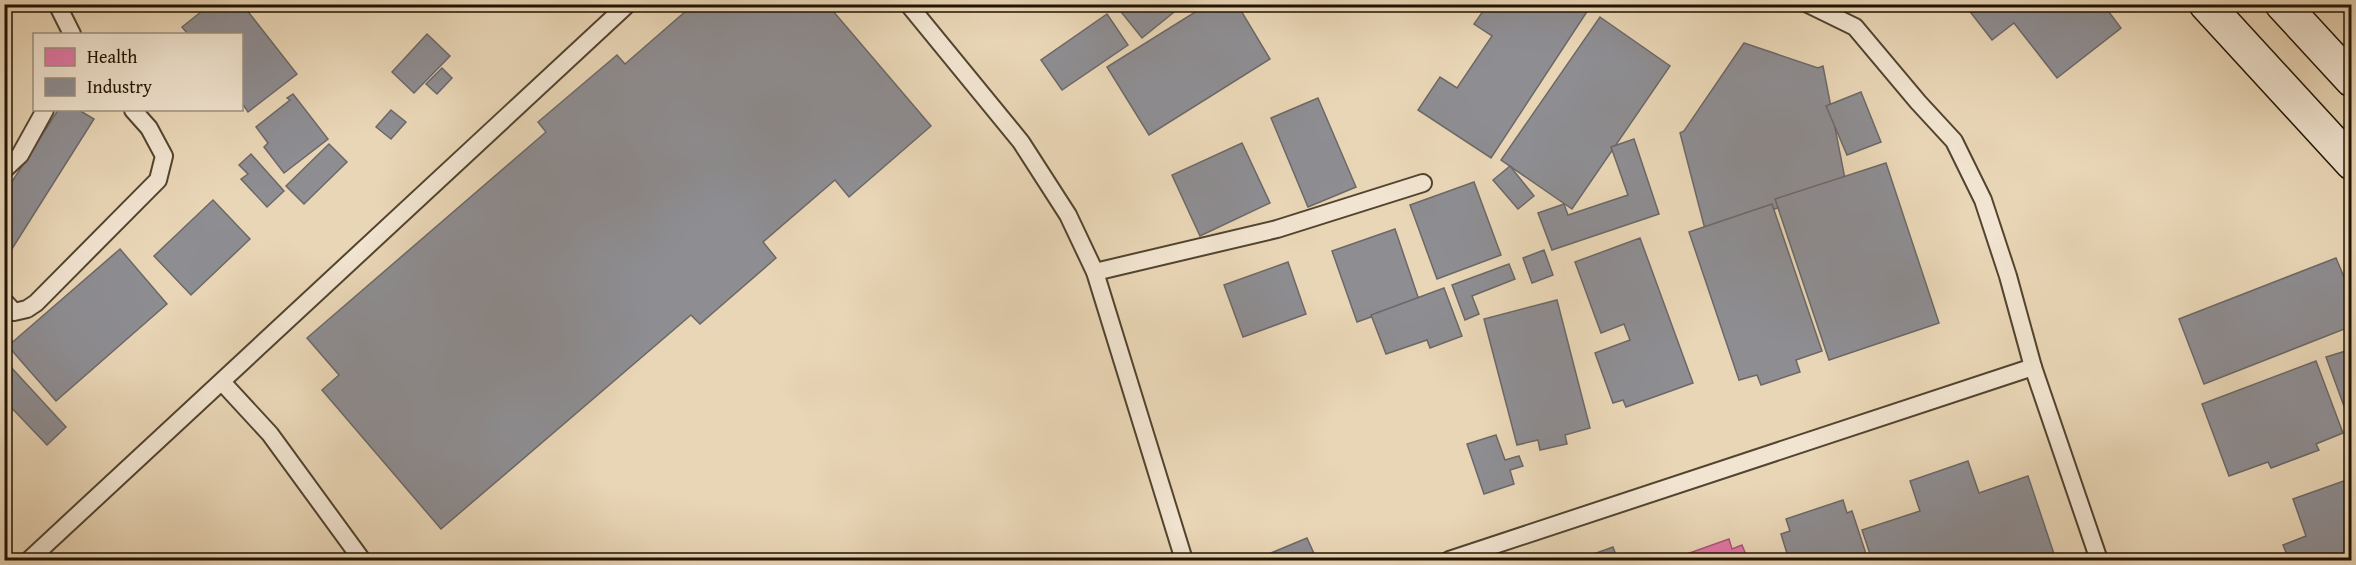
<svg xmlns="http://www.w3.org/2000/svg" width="2356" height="565" font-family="'Gentium Book Plus',serif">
  <rect width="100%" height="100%" fill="#e9d6b6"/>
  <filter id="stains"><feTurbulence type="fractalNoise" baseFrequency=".00333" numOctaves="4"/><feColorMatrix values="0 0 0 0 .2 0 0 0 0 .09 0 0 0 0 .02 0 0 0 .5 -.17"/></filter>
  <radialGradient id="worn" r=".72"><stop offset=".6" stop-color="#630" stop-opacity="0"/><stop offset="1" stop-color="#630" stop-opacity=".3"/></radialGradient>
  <path fill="#e377a8" stroke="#a85976" stroke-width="1.5" d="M 1729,539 L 1732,549 L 1742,545 L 1748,560 L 1682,560 L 1681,556 Z"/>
  <g fill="#8d8d92" stroke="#6c6867" stroke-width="1.5">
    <path d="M 211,4 L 242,4 L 297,74 L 248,112 L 242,103 L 242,34 L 188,34 L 182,27 Z"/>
    <path d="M 694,4 L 827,4 L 931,126 L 849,197 L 835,180 L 763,242 L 776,258 L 700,324 L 691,315 L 441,529 L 322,390 L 339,375 L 307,338 L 546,132 L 538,122 L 617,55 L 625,64 Z"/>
    <path d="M 1122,4 L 1184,4 L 1142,38 L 1118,8 Z"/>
    <path d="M 1208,4 L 1237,4 L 1270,59 L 1149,135 L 1107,67 Z"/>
    <path d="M 1488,4 L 1503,4 L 1507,8 L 1510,4 L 1592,4 L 1491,158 L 1418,110 L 1440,77 L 1457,88 L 1492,36 L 1474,24 Z"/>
    <path d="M 1964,4 L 2103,4 L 2121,28 L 2057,78 L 2014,23 L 1992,40 Z"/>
    <path d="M 1107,14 L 1128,45 L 1062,90 L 1041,60 Z"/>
    <path d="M 1600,17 L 1670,66 L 1572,209 L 1501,160 Z"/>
    <path d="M 427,34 L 450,56 L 414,93 L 392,72 Z"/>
    <path d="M 1744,43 L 1818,68 L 1823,66 L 1846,184 L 1706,233 L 1680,133 L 1684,131 Z"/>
    <path d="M 442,68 L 452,78 L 437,94 L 426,84 Z"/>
    <path d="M 1861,92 L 1881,142 L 1847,155 L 1826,106 Z"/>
    <path d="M 293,94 L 328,139 L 284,173 L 264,147 L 268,143 L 256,127 L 290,100 L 287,98 Z"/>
    <path d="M 1318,98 L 1356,187 L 1308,207 L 1271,118 Z"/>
    <path d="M 58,110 L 79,110 L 94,119 L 10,252 L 4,249 L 4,194 Z"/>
    <path d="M 391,110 L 406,122 L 391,139 L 376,127 Z"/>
    <path d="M 1634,139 L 1659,214 L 1552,250 L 1538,213 L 1564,204 L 1568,215 L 1628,195 L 1611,147 Z"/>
    <path d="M 1242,143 L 1270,203 L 1200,236 L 1172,175 Z"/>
    <path d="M 329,144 L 347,162 L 304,204 L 286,186 Z"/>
    <path d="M 251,154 L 284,191 L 267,207 L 241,179 L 248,174 L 239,165 Z"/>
    <path d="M 1886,163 L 1939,323 L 1829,360 L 1775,199 Z"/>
    <path d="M 1510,166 L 1534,196 L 1518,209 L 1493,180 Z"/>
    <path d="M 1474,182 L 1501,255 L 1437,279 L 1410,205 Z"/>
    <path d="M 213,200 L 250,239 L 191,295 L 154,256 Z"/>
    <path d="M 1772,204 L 1822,351 L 1796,360 L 1800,372 L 1761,385 L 1757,375 L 1739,380 L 1689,232 Z"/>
    <path d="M 1395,229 L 1419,300 L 1357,322 L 1332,251 Z"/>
    <path d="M 1640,238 L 1693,383 L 1626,407 L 1623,400 L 1613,403 L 1595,353 L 1630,340 L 1624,324 L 1601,333 L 1575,262 Z"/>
    <path d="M 120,249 L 167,304 L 56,401 L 8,346 Z"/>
    <path d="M 1544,250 L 1553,275 L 1532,283 L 1523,258 Z"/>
    <path d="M 2336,258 L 2352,296 L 2352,326 L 2204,384 L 2179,319 Z"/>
    <path d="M 1288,262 L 1306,314 L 1243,337 L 1224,285 Z"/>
    <path d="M 1509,264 L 1515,279 L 1472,296 L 1479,314 L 1465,320 L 1452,285 Z"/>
    <path d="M 1444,288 L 1462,336 L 1430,348 L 1427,340 L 1386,354 L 1371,315 Z"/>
    <path d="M 1557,300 L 1590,428 L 1565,435 L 1567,444 L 1540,450 L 1538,440 L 1517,445 L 1484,319 Z"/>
    <path d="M 2352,349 L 2352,428 L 2326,357 Z"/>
    <path d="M 2316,361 L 2343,433 L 2316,444 L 2319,450 L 2271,468 L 2268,462 L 2229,476 L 2202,404 Z"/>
    <path d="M 9,365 L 66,427 L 47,445 L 4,400 L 4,369 Z"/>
    <path d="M 1496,435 L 1505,460 L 1519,456 L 1523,466 L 1510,470 L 1514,484 L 1484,494 L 1467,444 Z"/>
    <path d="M 1968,461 L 1979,493 L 2028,476 L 2056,560 L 1872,560 L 1862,530 L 1920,511 L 1910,481 Z"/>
    <path d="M 2352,478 L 2352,560 L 2289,560 L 2283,545 L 2306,536 L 2293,499 Z"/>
    <path d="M 1843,500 L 1847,513 L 1852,511 L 1868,560 L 1789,560 L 1781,534 L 1790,531 L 1786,519 Z"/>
    <path d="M 1307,538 L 1317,560 L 1274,560 L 1271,553 Z"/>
    <path d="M 1613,547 L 1618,560 L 1577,560 Z"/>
  </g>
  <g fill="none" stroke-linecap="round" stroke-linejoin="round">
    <g stroke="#52442f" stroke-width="20">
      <g id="lane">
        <path d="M 57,4 L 72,34"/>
        <path d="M 908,4 L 1021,142 L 1068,215 L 1095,272 L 1184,560"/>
        <path d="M 1808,4 L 1855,27 L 1918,102 L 1954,141 L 1983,200 L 2008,276 L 2033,367 L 2099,560"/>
        <path d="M 4,170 L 20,155 L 45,110"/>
        <path d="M 1095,272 L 1277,229 L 1423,183"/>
        <path d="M 4,301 L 14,312 L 27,309 L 36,303 L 158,180 L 164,156 L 149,128 L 133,110"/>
        <path d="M 222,382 L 270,434 L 362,560"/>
        <path d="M 29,560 L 628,4"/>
        <path d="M 1449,560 L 2033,367"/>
      </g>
    </g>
    <g stroke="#201302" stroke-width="36">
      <g id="secondary">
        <path d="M 2206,4 L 2352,163"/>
        <path d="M 2282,4 L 2352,80"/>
      </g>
    </g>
    <use href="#lane" stroke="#f1e4d0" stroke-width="16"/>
    <use href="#secondary" stroke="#f1e4d0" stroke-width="33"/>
  </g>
  <rect width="2356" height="565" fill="none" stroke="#e9d6b6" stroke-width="24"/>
  <rect x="6" y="6" width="2344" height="553" fill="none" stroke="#201302" stroke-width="3"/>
  <rect x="12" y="12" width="2332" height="541" fill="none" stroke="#201302" stroke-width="1.5"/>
  <rect x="33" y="33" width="210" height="78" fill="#f1e4d0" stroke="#9d907e" stroke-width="1.5"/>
  <rect x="45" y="48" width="30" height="18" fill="#e377a8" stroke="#9d907e" stroke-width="1.5"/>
  <text x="87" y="63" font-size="18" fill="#201302">Health</text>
  <rect x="45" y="78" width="30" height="18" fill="#8d8d92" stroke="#9d907e" stroke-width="1.5"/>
  <text x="87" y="93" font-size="18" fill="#201302">Industry</text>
  <rect width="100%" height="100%" filter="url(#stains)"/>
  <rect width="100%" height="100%" fill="url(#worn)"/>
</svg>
